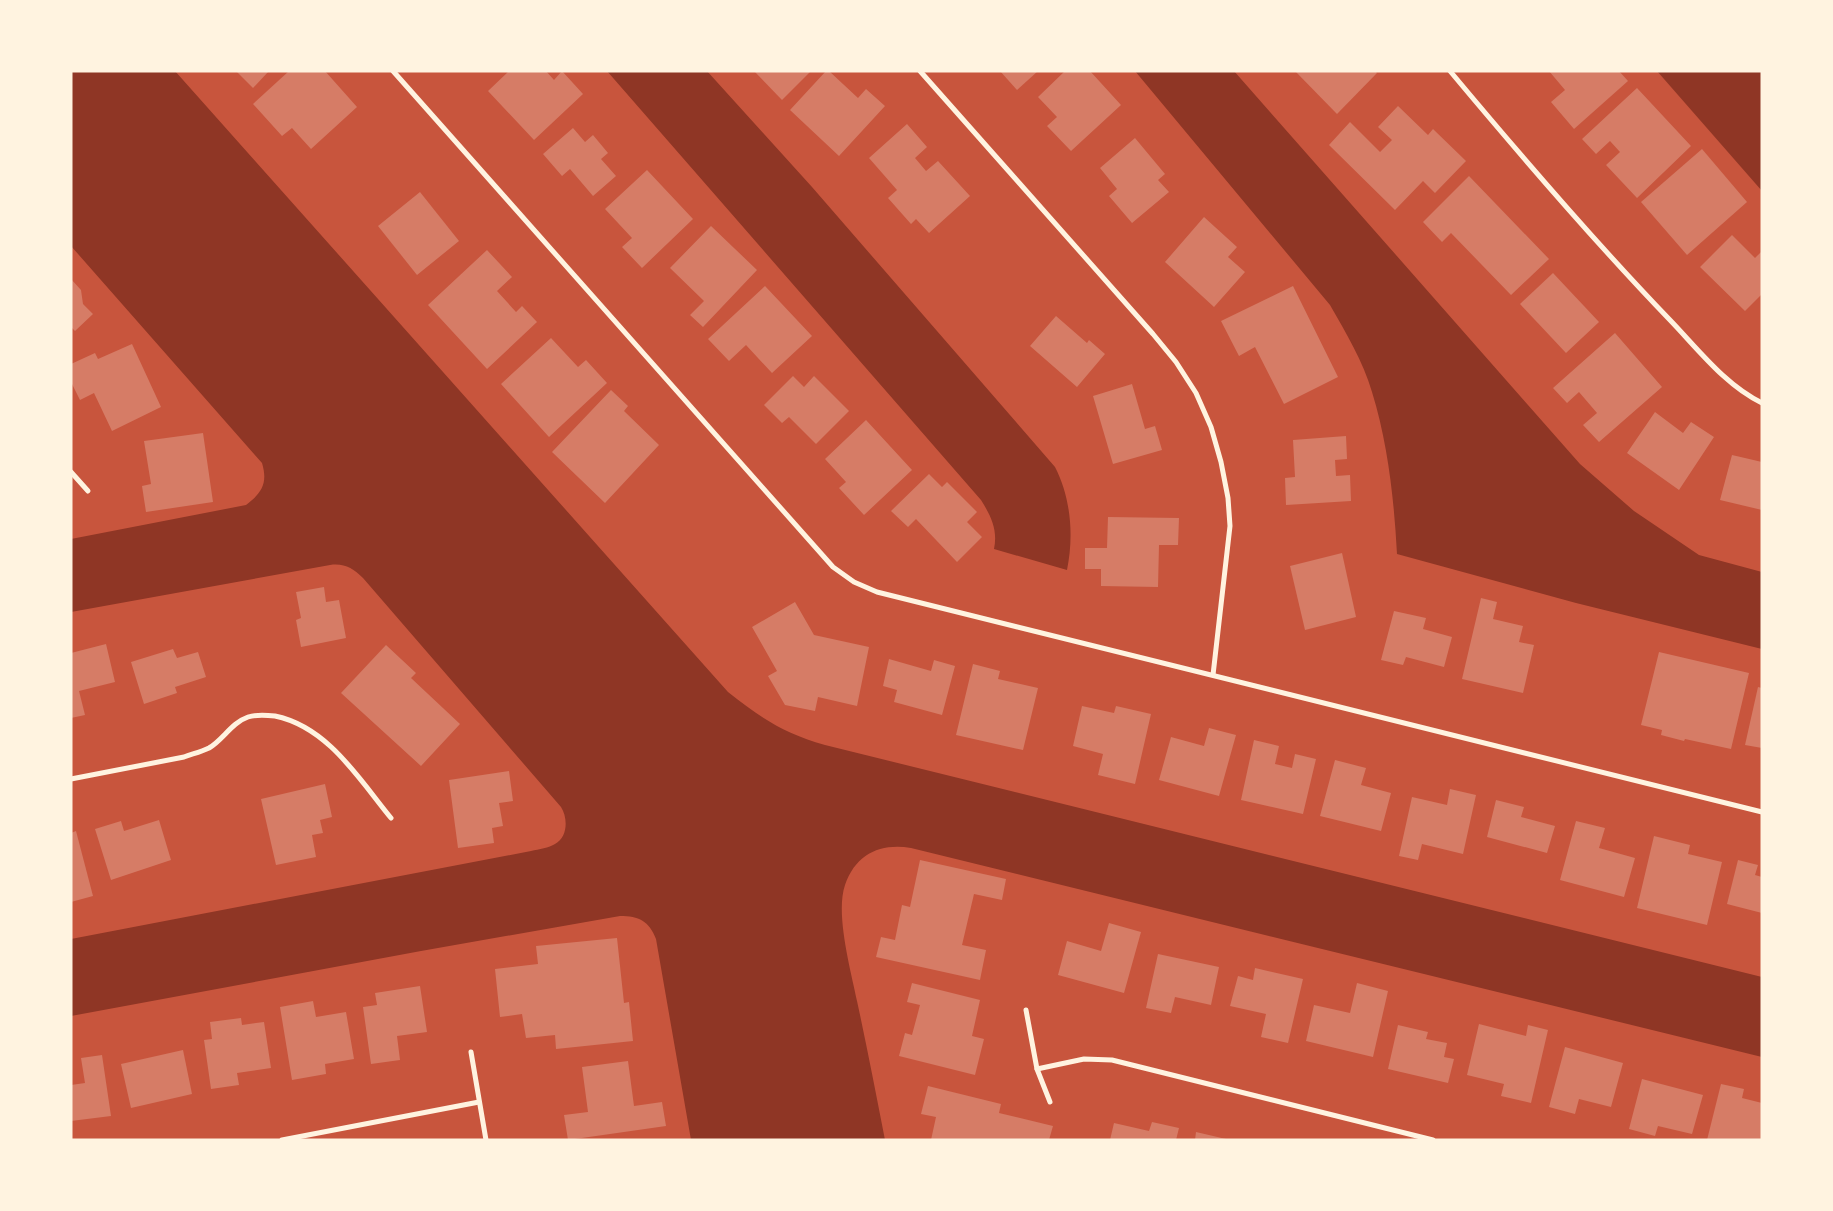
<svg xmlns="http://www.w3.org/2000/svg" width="1833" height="1211" font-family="'Libre Baskerville',serif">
  <rect width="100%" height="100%" fill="#c8553d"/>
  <g fill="#8f3625">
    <path d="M 71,71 L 175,71 L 728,692 C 762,719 784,733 825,745 L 1762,977 L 1762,1057 L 911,848 C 880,843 856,854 845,885 C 835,914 851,971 857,1001 C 867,1047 876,1094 885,1140 L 691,1140 L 656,939 C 649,921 639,916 620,916 L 421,951 L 71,1016 L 71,939 L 531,851 C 539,849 549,848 555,844 C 568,837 568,818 561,807 L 363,578 C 353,568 344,563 330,565 L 71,612 L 71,539 L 246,505 C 262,493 268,483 262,463 L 71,246 Z"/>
    <path d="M 607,71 L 707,71 L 812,187 L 1055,467 C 1071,498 1074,536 1067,570 L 994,549 C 998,530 991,516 981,500 Z"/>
    <path d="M 1135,71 L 1234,71 L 1580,464 L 1634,511 L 1699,555 L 1762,572 L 1762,649 L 1576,603 L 1397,554 C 1394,499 1388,444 1372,392 C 1363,361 1346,333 1330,305 Z"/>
    <path d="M 1657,71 L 1762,71 L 1762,191 Z"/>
  </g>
  <g fill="#d67c66">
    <path d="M 236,71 L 269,71 L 253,88 Z"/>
    <path d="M 289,71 L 325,71 L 357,107 L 311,149 L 292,128 L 282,136 L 253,104 Z"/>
    <path d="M 509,71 L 546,71 L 554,80 L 562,71 L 583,94 L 534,140 L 488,91 Z"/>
    <path d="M 754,71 L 811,71 L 782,100 Z"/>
    <path d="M 826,71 L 829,71 L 858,98 L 866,89 L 885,106 L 839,156 L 790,110 Z"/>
    <path d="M 1000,71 L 1038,71 L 1017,90 Z"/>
    <path d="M 1065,71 L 1090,71 L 1121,105 L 1071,151 L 1047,126 L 1057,117 L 1038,97 Z"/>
    <path d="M 1295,71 L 1375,71 L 1377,73 L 1337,114 Z"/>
    <path d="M 1549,71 L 1619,71 L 1628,81 L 1574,129 L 1551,102 L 1565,90 Z"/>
    <path d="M 1637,88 L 1691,146 L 1637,198 L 1606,165 L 1620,152 L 1610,141 L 1596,154 L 1582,139 Z"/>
    <path d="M 1398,106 L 1428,135 L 1433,129 L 1466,161 L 1435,193 L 1423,181 L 1395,210 L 1329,145 L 1350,122 L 1380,152 L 1392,140 L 1378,127 Z"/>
    <path d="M 907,124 L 927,147 L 915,158 L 926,171 L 938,161 L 970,196 L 929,233 L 916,219 L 911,224 L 888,198 L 897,190 L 869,158 Z"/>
    <path d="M 573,128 L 585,142 L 593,135 L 608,153 L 601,159 L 616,176 L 593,196 L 570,169 L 562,176 L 543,154 Z"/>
    <path d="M 1135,138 L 1165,174 L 1158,180 L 1169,192 L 1132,223 L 1109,196 L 1117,189 L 1100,168 Z"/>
    <path d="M 1702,149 L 1747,202 L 1687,255 L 1641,202 Z"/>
    <path d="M 647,170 L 693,219 L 642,268 L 622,247 L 632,238 L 605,209 Z"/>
    <path d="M 1469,176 L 1549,259 L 1511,295 L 1451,233 L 1442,242 L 1423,222 Z"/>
    <path d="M 420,192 L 459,241 L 417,275 L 378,226 Z"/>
    <path d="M 1204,217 L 1237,247 L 1228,257 L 1245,272 L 1214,307 L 1165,262 Z"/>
    <path d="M 711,226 L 757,270 L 703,327 L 690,315 L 704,301 L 670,268 Z"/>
    <path d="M 1732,235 L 1755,258 L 1762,251 L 1762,294 L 1745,311 L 1700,267 Z"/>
    <path d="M 487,250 L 512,277 L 497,291 L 516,312 L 522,306 L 537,322 L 487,369 L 428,305 Z"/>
    <path d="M 1553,273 L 1599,322 L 1566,353 L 1520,304 Z"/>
    <path d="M 71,279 L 81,290 L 83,304 L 93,314 L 75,331 L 71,327 Z"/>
    <path d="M 765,286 L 812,336 L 772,373 L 746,345 L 729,361 L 708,339 Z"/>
    <path d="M 1293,286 L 1338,377 L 1284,404 L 1255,347 L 1239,356 L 1221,321 Z"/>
    <path d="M 1056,316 L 1087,343 L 1089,340 L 1105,354 L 1077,387 L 1030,346 Z"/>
    <path d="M 1615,333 L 1662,387 L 1599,442 L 1583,425 L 1597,413 L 1579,392 L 1567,403 L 1553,388 Z"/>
    <path d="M 551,338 L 578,367 L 586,360 L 607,383 L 549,437 L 501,384 Z"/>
    <path d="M 132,344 L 161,407 L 112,431 L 94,393 L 80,400 L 71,382 L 71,364 L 95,353 L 98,359 Z"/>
    <path d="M 793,376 L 804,387 L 814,376 L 849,411 L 816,444 L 789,417 L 782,423 L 764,405 Z"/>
    <path d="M 1132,384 L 1145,429 L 1155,426 L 1162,450 L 1113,464 L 1093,396 Z"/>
    <path d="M 611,390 L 628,406 L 624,411 L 659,445 L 605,503 L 552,452 Z"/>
    <path d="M 1655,412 L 1683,433 L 1691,422 L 1714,437 L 1679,490 L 1627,453 Z"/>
    <path d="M 866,420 L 912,470 L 864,515 L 839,488 L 846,482 L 825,459 Z"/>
    <path d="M 203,433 L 213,502 L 146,512 L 142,486 L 151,484 L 144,441 Z"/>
    <path d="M 1346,436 L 1347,459 L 1335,460 L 1336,476 L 1350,475 L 1351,501 L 1286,505 L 1285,478 L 1295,477 L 1293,440 Z"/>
    <path d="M 1732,455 L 1762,462 L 1762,510 L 1720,500 Z"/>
    <path d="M 929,474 L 942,487 L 947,482 L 977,512 L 967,522 L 982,537 L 957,562 L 916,519 L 908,527 L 891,511 Z"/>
    <path d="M 1108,517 L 1179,518 L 1178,545 L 1159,545 L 1158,587 L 1101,586 L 1101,569 L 1085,569 L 1085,548 L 1107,548 Z"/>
    <path d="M 1342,553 L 1356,617 L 1305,630 L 1290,566 Z"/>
    <path d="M 324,587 L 326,602 L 339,600 L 346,638 L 301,647 L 296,620 L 301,618 L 296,592 Z"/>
    <path d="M 1481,598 L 1497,602 L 1493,619 L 1523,626 L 1519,642 L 1534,645 L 1523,693 L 1462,679 Z"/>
    <path d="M 795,602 L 814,635 L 869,647 L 857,706 L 818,697 L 815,711 L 785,705 L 768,676 L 777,671 L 752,627 Z"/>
    <path d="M 1394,611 L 1426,618 L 1423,629 L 1452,637 L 1444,667 L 1406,657 L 1403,665 L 1381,660 Z"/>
    <path d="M 106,644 L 115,682 L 79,691 L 85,715 L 71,718 L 71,653 Z"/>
    <path d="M 386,645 L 416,673 L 411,678 L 460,724 L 421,766 L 341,693 Z"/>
    <path d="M 173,649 L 177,658 L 198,652 L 206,677 L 175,687 L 177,693 L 144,704 L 131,662 Z"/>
    <path d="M 1659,652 L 1749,673 L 1731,749 L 1685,739 L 1684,741 L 1661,735 L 1662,730 L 1641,725 Z"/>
    <path d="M 889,659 L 931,671 L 934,660 L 955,666 L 942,715 L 894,702 L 897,690 L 883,686 Z"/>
    <path d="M 973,664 L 1000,671 L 998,679 L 1038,688 L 1023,750 L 956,735 Z"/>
    <path d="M 1758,687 L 1762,688 L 1762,748 L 1745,745 Z"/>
    <path d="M 1082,706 L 1114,713 L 1116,706 L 1151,714 L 1135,784 L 1098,775 L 1103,754 L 1073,746 Z"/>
    <path d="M 1209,728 L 1236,735 L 1219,796 L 1159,780 L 1171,737 L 1204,746 Z"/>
    <path d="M 1254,740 L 1279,746 L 1275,764 L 1292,768 L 1295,754 L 1316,759 L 1303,814 L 1241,800 Z"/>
    <path d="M 1335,760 L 1366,768 L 1361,785 L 1391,793 L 1381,831 L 1320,816 Z"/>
    <path d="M 509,771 L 513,801 L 499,803 L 503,826 L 492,828 L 494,843 L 458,848 L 449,780 Z"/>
    <path d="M 325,784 L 332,817 L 320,820 L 323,833 L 312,835 L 316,857 L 276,865 L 261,799 Z"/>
    <path d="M 1450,789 L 1476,795 L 1463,854 L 1422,844 L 1418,860 L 1399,856 L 1412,797 L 1447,805 Z"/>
    <path d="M 1496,800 L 1524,807 L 1521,817 L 1555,826 L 1547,853 L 1487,837 Z"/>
    <path d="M 159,820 L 171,860 L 111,880 L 95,829 L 121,821 L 124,831 Z"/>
    <path d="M 1576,821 L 1605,828 L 1599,848 L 1635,858 L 1624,897 L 1560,880 Z"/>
    <path d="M 76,831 L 93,896 L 71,902 L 71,833 Z"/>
    <path d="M 1654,836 L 1690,845 L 1688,854 L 1722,862 L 1707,925 L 1637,908 Z"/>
    <path d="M 920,860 L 1006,879 L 1002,900 L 974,894 L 962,945 L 986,950 L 980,980 L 876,957 L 881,937 L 895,940 L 902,905 L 910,907 Z"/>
    <path d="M 1738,860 L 1758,865 L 1755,875 L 1762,877 L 1762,913 L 1727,904 Z"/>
    <path d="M 1109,923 L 1141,932 L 1124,993 L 1058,975 L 1067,941 L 1101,951 Z"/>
    <path d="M 617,938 L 624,1003 L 629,1002 L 633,1041 L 556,1049 L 555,1035 L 526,1038 L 522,1014 L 500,1017 L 495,969 L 538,964 L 536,946 Z"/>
    <path d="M 1158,954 L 1219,967 L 1211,1005 L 1175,997 L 1171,1013 L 1146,1008 Z"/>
    <path d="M 1255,968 L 1303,979 L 1288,1043 L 1261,1037 L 1266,1014 L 1230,1006 L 1238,976 L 1253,980 Z"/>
    <path d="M 912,983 L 980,1000 L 972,1036 L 984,1039 L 975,1075 L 899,1056 L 905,1033 L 912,1035 L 920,1005 L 907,1002 Z"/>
    <path d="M 1357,983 L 1388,991 L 1373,1057 L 1306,1041 L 1314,1005 L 1350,1013 Z"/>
    <path d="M 420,986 L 427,1032 L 397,1036 L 400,1060 L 371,1064 L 363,1007 L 377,1005 L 375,993 Z"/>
    <path d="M 313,1001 L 316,1017 L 346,1012 L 354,1059 L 325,1064 L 326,1074 L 292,1080 L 280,1007 Z"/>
    <path d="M 241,1018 L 242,1025 L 264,1022 L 271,1068 L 237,1073 L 239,1085 L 211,1089 L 204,1040 L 212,1039 L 210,1022 Z"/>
    <path d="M 1479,1024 L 1526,1036 L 1528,1025 L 1548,1030 L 1531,1103 L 1501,1096 L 1504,1084 L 1467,1075 Z"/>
    <path d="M 1398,1025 L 1428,1032 L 1426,1039 L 1447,1043 L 1444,1057 L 1454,1059 L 1448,1083 L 1388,1069 Z"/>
    <path d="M 1565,1047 L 1623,1063 L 1611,1107 L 1579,1099 L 1575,1114 L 1549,1107 Z"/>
    <path d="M 183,1050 L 192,1094 L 131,1108 L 121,1064 Z"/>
    <path d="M 102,1055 L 111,1116 L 71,1121 L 71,1085 L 85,1083 L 81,1058 Z"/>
    <path d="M 628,1061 L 634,1106 L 662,1102 L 666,1126 L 568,1140 L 564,1115 L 588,1112 L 582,1067 Z"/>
    <path d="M 1642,1079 L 1703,1095 L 1692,1134 L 1658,1126 L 1655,1136 L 1629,1129 Z"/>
    <path d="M 1721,1084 L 1744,1089 L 1742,1098 L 1762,1103 L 1762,1140 L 1707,1140 Z"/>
    <path d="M 928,1086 L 1001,1104 L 999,1113 L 1053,1126 L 1049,1140 L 931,1140 L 936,1117 L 921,1114 Z"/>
    <path d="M 1152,1122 L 1179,1128 L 1176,1140 L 1110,1140 L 1114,1123 L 1149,1131 Z"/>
    <path d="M 1196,1132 L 1226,1139 L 1226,1140 L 1195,1140 Z"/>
  </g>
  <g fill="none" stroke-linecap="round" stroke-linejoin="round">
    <g stroke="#fff3e0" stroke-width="5">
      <path d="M 393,71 L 833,567 L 854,582 L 877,592 L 1762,812"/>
      <path d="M 920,71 L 1153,334 L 1176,362 L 1196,393 L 1211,427 L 1221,462 L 1228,498 L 1230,526 L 1213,675"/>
      <path d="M 1450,71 C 1521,156 1593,240 1669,319 C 1698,349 1725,385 1762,403"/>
      <path d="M 71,472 L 88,491"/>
      <path d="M 71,779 L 184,757 C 192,754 201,752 209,748 C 224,739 231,723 248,717 C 257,714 266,715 275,716 C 328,727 359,779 391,818"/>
      <path d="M 1026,1010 L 1037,1069 L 1050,1102"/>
      <path d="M 471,1052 L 486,1140"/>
      <path d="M 1037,1069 L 1084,1059 L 1112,1060 L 1433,1140"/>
      <path d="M 282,1140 L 479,1102"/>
    </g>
  </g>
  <rect width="1833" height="1211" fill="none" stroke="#fff3e0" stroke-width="145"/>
</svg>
